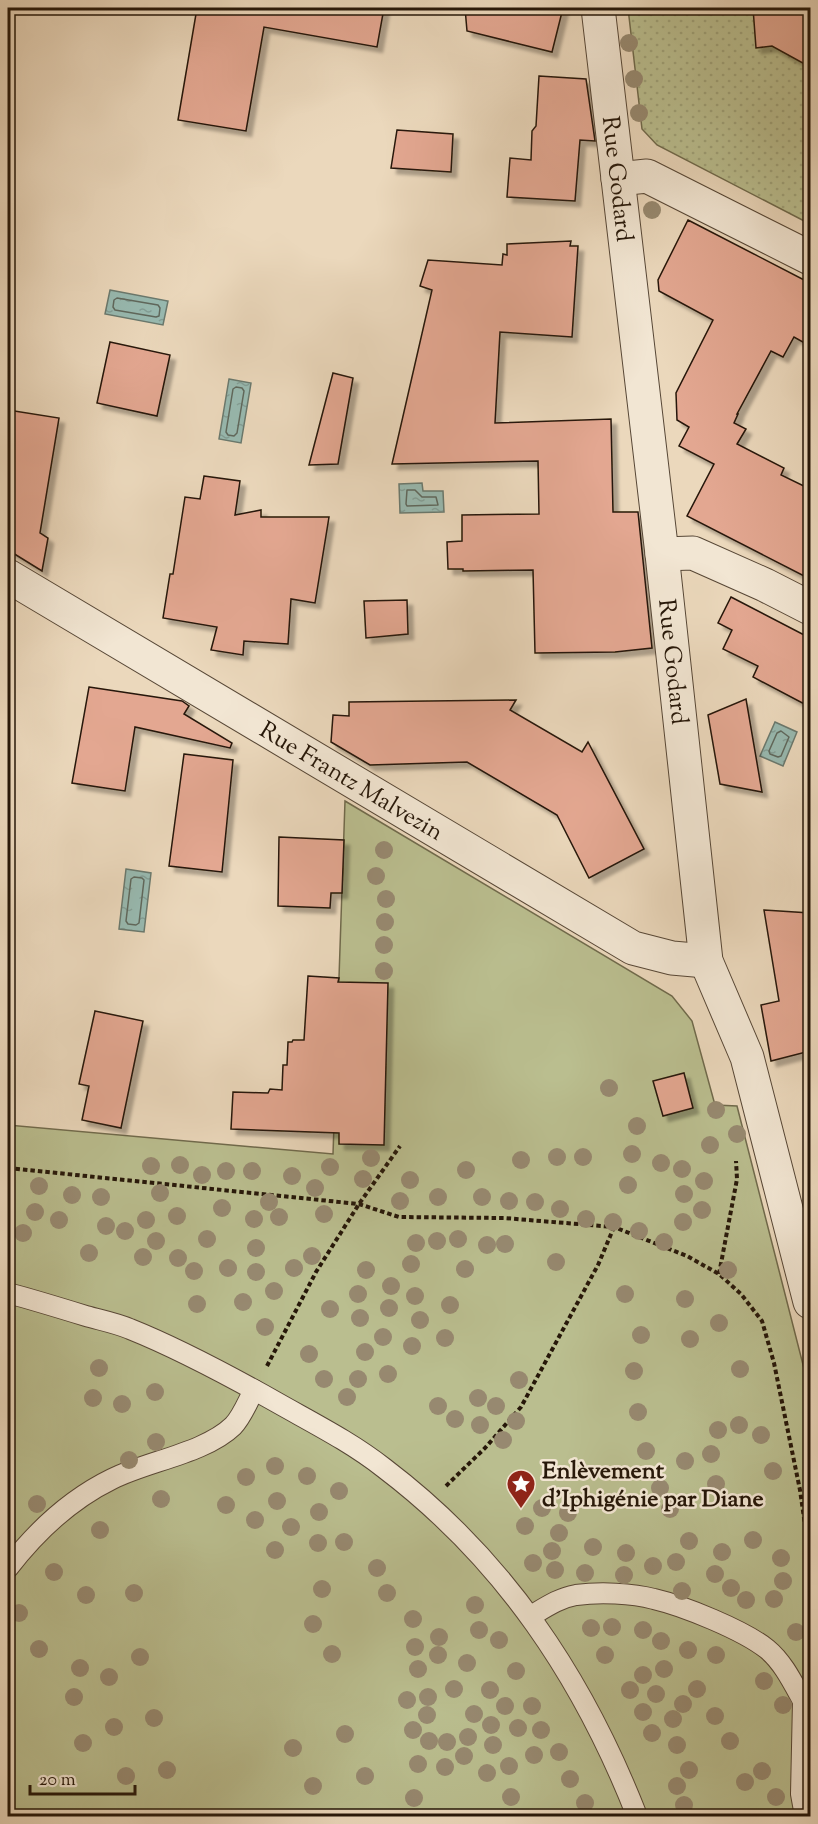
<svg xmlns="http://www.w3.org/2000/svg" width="818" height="1824" font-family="'Sorts Mill Goudy',serif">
  <defs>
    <pattern id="grass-dots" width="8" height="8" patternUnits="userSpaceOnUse" patternTransform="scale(1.5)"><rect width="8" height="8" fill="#babe8f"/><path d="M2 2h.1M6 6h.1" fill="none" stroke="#a0a37a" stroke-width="1.8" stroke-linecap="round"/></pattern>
    <pattern id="water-ripples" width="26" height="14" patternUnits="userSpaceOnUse" patternTransform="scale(1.5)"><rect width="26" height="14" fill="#98bab1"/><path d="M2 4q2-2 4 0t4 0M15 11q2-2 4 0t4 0" fill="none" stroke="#839f97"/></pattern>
    <filter id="shadow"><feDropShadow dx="5.5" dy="5.5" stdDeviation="1.5" flood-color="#0004"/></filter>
  </defs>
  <rect width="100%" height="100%" fill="#ebd8bc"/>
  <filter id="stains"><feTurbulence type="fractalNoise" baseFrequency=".00333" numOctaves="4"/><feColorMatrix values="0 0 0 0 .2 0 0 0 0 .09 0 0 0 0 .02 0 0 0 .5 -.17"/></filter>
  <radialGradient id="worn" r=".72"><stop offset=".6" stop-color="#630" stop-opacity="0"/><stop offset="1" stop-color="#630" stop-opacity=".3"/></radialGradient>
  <path fill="url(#grass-dots)" stroke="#706a4c" stroke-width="1.5" d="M 628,8 L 810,8 L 810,224 L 657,145 L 642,129 Z"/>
  <path fill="#babe8f" stroke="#706a4c" stroke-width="1.5" d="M 345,801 L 672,996 L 692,1021 L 715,1105 L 737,1106 L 810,1392 L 810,1816 L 8,1816 L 8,1125 L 333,1154 Z"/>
  <g fill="url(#water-ripples)" stroke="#6a796e" stroke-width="1.5">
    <path d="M 110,290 L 168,301 L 163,325 L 105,314 Z"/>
    <path d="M 229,379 L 251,383 L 241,443 L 219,439 Z"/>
    <path d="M 422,483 L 423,491 L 443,491 L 444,512 L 400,513 L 399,484 Z"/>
    <path d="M 775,722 L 797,732 L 783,766 L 760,756 Z"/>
    <path d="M 126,869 L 151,873 L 144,932 L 119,929 Z"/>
  </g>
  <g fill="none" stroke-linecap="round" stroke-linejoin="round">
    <g stroke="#5f685d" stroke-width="1.5">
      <path d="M 117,298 L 158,305 L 160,308 L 159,316 L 156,317 L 115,310 L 113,307 L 114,300 Z"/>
      <path d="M 236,387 L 242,388 L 244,391 L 237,433 L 234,436 L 228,435 L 226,432 L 233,389 Z"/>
      <path d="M 407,490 L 415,490 L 422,497 L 436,497 L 438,505 L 407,506 L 406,504 Z"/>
      <path d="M 781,731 L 789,737 L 781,756 L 778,757 L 770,754 L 769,751 L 777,733 Z"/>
      <path d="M 134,877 L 142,878 L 144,880 L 139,923 L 136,925 L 128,924 L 126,921 L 131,879 Z"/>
    </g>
  </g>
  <g fill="#e3a791" stroke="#261709" stroke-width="1.5" filter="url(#shadow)">
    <path d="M 197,8 L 384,8 L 377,47 L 264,27 L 246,131 L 178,120 Z"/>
    <path d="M 465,8 L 563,8 L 552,52 L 467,31 Z"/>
    <path d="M 753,8 L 810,8 L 810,67 L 772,46 L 756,48 Z"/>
    <path d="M 539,76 L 586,79 L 595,141 L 580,140 L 575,201 L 507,197 L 510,158 L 531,160 L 532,131 L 536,126 Z"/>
    <path d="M 397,130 L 453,134 L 451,172 L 391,168 Z"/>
    <path d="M 688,220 L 810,283 L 810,346 L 794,337 L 783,357 L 771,351 L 737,414 L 738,414 L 734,423 L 746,429 L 737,444 L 784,468 L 781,475 L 810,489 L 810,579 L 687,516 L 714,464 L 679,446 L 689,427 L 677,420 L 676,393 L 713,320 L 659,291 L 658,280 Z"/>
    <path d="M 571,241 L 570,246 L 578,246 L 572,337 L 500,332 L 495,423 L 611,419 L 613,512 L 638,512 L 652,648 L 615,652 L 535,653 L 533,570 L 463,571 L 463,569 L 448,569 L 447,542 L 462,541 L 462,515 L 539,514 L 538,461 L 392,464 L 432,290 L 420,286 L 428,260 L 502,265 L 503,254 L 507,255 L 507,244 Z"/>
    <path d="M 110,342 L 170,355 L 157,416 L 97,403 Z"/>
    <path d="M 333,373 L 353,378 L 338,464 L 309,465 Z"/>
    <path d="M 8,410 L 59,418 L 40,533 L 48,538 L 42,571 L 8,550 Z"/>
    <path d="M 204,476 L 240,481 L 235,515 L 261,510 L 261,517 L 329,517 L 315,603 L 291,599 L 288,644 L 244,641 L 243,655 L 211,650 L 217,627 L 163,618 L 170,574 L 173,574 L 185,497 L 200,499 Z"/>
    <path d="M 731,597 L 810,638 L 810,707 L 753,677 L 758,666 L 723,649 L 732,630 L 718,623 Z"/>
    <path d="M 407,600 L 408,634 L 366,638 L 364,601 Z"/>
    <path d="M 89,687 L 182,701 L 189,706 L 184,714 L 232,743 L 230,748 L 135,727 L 125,791 L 72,783 Z"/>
    <path d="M 746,699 L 762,792 L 720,784 L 708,715 Z"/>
    <path d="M 516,700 L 510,710 L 582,752 L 588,742 L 644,849 L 589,878 L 557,815 L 467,762 L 370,765 L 331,742 L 333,715 L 349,716 L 349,702 Z"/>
    <path d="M 184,754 L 233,760 L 222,872 L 169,866 Z"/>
    <path d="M 279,837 L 344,840 L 342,893 L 331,893 L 330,908 L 278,906 Z"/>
    <path d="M 764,910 L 810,913 L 810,1051 L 771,1061 L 761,1005 L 779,1001 Z"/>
    <path d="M 308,976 L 339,978 L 338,982 L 388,983 L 384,1145 L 339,1144 L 339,1133 L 231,1129 L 233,1092 L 268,1093 L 270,1089 L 282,1090 L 283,1065 L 287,1065 L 288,1042 L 292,1042 L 293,1040 L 304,1040 Z"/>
    <path d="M 95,1011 L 143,1021 L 121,1128 L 82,1120 L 89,1086 L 79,1084 Z"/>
    <path d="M 684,1073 L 693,1108 L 663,1116 L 653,1081 Z"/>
  </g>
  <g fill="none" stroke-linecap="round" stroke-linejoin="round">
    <g stroke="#574736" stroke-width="22">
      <g id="lane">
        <path d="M 8,1293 C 34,1300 60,1308 86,1316 C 100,1320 116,1323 130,1329 C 180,1349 228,1375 276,1402 C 313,1423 351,1442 384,1468 C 504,1559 583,1678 637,1816"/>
        <path d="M 8,1568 C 35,1533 71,1499 112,1479 C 148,1461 205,1453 233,1426 C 242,1417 248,1401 254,1390"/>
        <path d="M 531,1616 C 546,1607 559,1598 576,1595 C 599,1592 632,1593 654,1599 C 684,1606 743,1630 767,1649 C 783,1662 793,1683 803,1701"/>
        <path d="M 805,1816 L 801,1794 L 803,1701 L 810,1701"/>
      </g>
    </g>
    <g stroke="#574736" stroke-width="35">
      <g id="street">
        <path id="s1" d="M 598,8 L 662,554 L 706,961 L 747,1057 L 810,1302"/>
        <path d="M 618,179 L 647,176 L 810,258"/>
        <path d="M 662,554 L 693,553 L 765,585 L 810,608"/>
        <path id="s2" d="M 8,576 L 633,948 L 672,958 L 706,961"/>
      </g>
    </g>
    <g stroke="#261709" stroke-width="4" stroke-dasharray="4.5 3" stroke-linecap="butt">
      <path d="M 8,1168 L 359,1204 L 399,1217 L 504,1218 L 614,1227 L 687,1256 L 719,1274 L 741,1294 L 762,1321 L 774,1363 L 800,1490 L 810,1560"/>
      <path d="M 719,1274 L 737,1179 L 736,1161"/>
      <path d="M 267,1366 L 316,1272 L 359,1204 L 400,1146"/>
      <path d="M 446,1486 L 485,1448 L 521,1407 L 598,1265 L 614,1227"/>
    </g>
    <use href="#lane" stroke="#f2e6d3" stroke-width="20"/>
    <use href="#street" stroke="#f2e6d3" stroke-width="33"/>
  </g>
  <g fill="#978970">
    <circle cx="629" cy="43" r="9"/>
    <circle cx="634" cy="79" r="9"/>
    <circle cx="639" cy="113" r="9"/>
    <circle cx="652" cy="210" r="9"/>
    <circle cx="384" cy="850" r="9"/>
    <circle cx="376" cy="876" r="9"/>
    <circle cx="386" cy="899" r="9"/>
    <circle cx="385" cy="922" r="9"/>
    <circle cx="384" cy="945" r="9"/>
    <circle cx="384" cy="971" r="9"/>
    <circle cx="609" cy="1088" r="9"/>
    <circle cx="716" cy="1110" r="9"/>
    <circle cx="637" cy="1126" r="9"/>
    <circle cx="737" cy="1134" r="9"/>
    <circle cx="710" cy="1145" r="9"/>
    <circle cx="632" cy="1154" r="9"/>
    <circle cx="557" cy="1157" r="9"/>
    <circle cx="583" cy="1157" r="9"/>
    <circle cx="371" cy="1158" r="9"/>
    <circle cx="521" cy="1160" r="9"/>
    <circle cx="661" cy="1163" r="9"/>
    <circle cx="180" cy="1165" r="9"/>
    <circle cx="151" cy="1166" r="9"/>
    <circle cx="330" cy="1167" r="9"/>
    <circle cx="682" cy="1169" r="9"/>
    <circle cx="466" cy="1170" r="9"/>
    <circle cx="226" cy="1171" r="9"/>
    <circle cx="252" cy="1171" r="9"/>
    <circle cx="202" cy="1175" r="9"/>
    <circle cx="292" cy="1176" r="9"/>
    <circle cx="363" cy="1179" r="9"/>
    <circle cx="410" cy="1180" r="9"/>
    <circle cx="704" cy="1181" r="9"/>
    <circle cx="628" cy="1185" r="9"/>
    <circle cx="39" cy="1186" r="9"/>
    <circle cx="315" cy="1188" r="9"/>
    <circle cx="160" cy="1193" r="9"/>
    <circle cx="684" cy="1194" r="9"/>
    <circle cx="72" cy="1195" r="9"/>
    <circle cx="101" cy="1197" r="9"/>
    <circle cx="438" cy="1197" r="9"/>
    <circle cx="482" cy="1197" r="9"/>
    <circle cx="400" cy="1201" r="9"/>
    <circle cx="509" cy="1201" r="9"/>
    <circle cx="269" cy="1202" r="9"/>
    <circle cx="535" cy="1202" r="9"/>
    <circle cx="222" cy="1208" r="9"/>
    <circle cx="560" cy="1209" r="9"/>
    <circle cx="702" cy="1210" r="9"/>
    <circle cx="35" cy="1212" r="9"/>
    <circle cx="324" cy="1214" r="9"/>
    <circle cx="177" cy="1216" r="9"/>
    <circle cx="279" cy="1217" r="9"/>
    <circle cx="254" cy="1219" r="9"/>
    <circle cx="586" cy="1219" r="9"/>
    <circle cx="59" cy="1220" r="9"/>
    <circle cx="146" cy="1220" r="9"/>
    <circle cx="613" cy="1222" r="9"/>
    <circle cx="683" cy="1222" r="9"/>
    <circle cx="106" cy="1226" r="9"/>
    <circle cx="125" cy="1231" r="9"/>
    <circle cx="639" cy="1231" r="9"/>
    <circle cx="23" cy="1233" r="9"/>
    <circle cx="207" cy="1239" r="9"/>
    <circle cx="458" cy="1239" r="9"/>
    <circle cx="156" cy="1241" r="9"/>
    <circle cx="437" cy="1241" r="9"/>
    <circle cx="664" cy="1242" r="9"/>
    <circle cx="416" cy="1243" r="9"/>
    <circle cx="505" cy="1244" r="9"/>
    <circle cx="487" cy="1245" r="9"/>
    <circle cx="256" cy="1248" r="9"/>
    <circle cx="89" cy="1253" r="9"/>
    <circle cx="312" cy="1256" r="9"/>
    <circle cx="143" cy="1257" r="9"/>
    <circle cx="178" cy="1258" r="9"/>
    <circle cx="556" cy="1262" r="9"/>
    <circle cx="411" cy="1264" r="9"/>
    <circle cx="228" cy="1268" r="9"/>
    <circle cx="294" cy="1268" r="9"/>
    <circle cx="465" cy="1269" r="9"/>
    <circle cx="366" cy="1270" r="9"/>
    <circle cx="728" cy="1270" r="9"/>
    <circle cx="194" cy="1271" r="9"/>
    <circle cx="256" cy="1272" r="9"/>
    <circle cx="391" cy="1286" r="9"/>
    <circle cx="274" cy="1291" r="9"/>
    <circle cx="358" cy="1294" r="9"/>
    <circle cx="625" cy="1294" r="9"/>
    <circle cx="415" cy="1296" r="9"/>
    <circle cx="685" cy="1299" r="9"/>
    <circle cx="243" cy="1302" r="9"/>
    <circle cx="197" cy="1304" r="9"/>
    <circle cx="450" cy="1305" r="9"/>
    <circle cx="389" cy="1308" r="9"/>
    <circle cx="330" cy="1309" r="9"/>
    <circle cx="360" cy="1318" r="9"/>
    <circle cx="420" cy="1320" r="9"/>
    <circle cx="719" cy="1323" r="9"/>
    <circle cx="265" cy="1327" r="9"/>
    <circle cx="641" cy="1335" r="9"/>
    <circle cx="383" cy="1337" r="9"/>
    <circle cx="445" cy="1338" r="9"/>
    <circle cx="690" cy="1339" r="9"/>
    <circle cx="412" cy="1346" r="9"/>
    <circle cx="365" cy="1352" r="9"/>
    <circle cx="309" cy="1354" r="9"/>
    <circle cx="99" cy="1368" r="9"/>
    <circle cx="740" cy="1369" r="9"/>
    <circle cx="634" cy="1371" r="9"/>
    <circle cx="388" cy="1374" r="9"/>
    <circle cx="324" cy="1379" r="9"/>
    <circle cx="358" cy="1379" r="9"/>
    <circle cx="519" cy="1380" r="9"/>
    <circle cx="155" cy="1392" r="9"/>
    <circle cx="347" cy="1397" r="9"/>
    <circle cx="93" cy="1398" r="9"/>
    <circle cx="478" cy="1398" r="9"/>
    <circle cx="122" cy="1404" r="9"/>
    <circle cx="438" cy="1406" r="9"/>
    <circle cx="496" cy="1406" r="9"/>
    <circle cx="638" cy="1412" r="9"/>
    <circle cx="455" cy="1419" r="9"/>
    <circle cx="516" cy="1421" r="9"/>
    <circle cx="480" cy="1425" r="9"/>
    <circle cx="739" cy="1425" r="9"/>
    <circle cx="718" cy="1430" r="9"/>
    <circle cx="761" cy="1435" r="9"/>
    <circle cx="503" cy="1440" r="9"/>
    <circle cx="156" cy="1442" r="9"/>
    <circle cx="646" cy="1451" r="9"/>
    <circle cx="711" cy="1454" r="9"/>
    <circle cx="129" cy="1460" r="9"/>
    <circle cx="685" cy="1461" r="9"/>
    <circle cx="275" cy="1466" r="9"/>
    <circle cx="773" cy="1471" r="9"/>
    <circle cx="307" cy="1476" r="9"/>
    <circle cx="246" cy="1477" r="9"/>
    <circle cx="716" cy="1484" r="9"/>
    <circle cx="660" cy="1488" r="9"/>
    <circle cx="339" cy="1491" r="9"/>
    <circle cx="161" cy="1499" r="9"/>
    <circle cx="277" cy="1501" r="9"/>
    <circle cx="37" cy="1504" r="9"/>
    <circle cx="226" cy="1505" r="9"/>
    <circle cx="542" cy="1508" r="9"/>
    <circle cx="670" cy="1509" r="9"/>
    <circle cx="319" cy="1512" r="9"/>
    <circle cx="568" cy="1513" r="9"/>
    <circle cx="255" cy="1520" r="9"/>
    <circle cx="525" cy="1526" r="9"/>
    <circle cx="291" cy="1527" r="9"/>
    <circle cx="100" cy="1530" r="9"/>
    <circle cx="559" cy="1533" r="9"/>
    <circle cx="753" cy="1540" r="9"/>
    <circle cx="689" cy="1541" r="9"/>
    <circle cx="344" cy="1542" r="9"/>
    <circle cx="318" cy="1543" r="9"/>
    <circle cx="593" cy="1547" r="9"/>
    <circle cx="275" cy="1550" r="9"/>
    <circle cx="552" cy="1551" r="9"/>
    <circle cx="722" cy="1552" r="9"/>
    <circle cx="626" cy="1553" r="9"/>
    <circle cx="781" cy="1558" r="9"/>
    <circle cx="676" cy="1562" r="9"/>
    <circle cx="533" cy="1563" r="9"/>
    <circle cx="653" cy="1566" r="9"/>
    <circle cx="377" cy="1568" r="9"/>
    <circle cx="555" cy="1570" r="9"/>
    <circle cx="54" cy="1572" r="9"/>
    <circle cx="585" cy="1573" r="9"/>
    <circle cx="715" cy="1574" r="9"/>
    <circle cx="624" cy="1575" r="9"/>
    <circle cx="783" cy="1581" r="9"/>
    <circle cx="731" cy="1588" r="9"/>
    <circle cx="322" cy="1589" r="9"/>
    <circle cx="682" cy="1591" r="9"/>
    <circle cx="134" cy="1593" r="9"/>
    <circle cx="387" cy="1593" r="9"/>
    <circle cx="86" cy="1595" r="9"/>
    <circle cx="774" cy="1599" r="9"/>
    <circle cx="746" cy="1600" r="9"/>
    <circle cx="475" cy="1605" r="9"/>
    <circle cx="19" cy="1613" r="9"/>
    <circle cx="413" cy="1619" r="9"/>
    <circle cx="313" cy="1624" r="9"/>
    <circle cx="612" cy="1627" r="9"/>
    <circle cx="591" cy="1628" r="9"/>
    <circle cx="479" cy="1630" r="9"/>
    <circle cx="643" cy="1630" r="9"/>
    <circle cx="796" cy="1632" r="9"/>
    <circle cx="439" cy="1637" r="9"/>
    <circle cx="499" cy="1640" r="9"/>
    <circle cx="661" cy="1641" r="9"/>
    <circle cx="415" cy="1647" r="9"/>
    <circle cx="39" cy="1649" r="9"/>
    <circle cx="688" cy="1650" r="9"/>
    <circle cx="332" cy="1654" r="9"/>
    <circle cx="438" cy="1655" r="9"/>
    <circle cx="605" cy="1655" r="9"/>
    <circle cx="716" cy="1655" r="9"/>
    <circle cx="140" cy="1657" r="9"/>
    <circle cx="467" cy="1663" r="9"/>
    <circle cx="80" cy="1668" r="9"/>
    <circle cx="418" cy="1669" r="9"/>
    <circle cx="664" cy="1669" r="9"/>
    <circle cx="516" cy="1671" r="9"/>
    <circle cx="643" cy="1675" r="9"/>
    <circle cx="109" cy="1677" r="9"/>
    <circle cx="764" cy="1681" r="9"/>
    <circle cx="454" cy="1689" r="9"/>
    <circle cx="697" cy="1689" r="9"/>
    <circle cx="490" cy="1690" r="9"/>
    <circle cx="630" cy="1690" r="9"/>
    <circle cx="656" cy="1694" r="9"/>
    <circle cx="74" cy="1697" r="9"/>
    <circle cx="428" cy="1697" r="9"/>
    <circle cx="407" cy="1700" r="9"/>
    <circle cx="683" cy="1704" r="9"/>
    <circle cx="783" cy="1705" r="9"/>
    <circle cx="505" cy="1706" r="9"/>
    <circle cx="532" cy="1706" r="9"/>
    <circle cx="643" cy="1712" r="9"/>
    <circle cx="474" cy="1714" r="9"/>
    <circle cx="427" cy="1715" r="9"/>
    <circle cx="715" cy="1716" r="9"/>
    <circle cx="154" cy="1718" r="9"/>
    <circle cx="673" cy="1719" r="9"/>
    <circle cx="491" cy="1725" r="9"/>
    <circle cx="114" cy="1727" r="9"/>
    <circle cx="518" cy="1728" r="9"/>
    <circle cx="413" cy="1730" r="9"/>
    <circle cx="541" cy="1730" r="9"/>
    <circle cx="652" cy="1733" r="9"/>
    <circle cx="345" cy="1734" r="9"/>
    <circle cx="468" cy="1737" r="9"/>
    <circle cx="429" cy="1741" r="9"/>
    <circle cx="730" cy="1741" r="9"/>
    <circle cx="447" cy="1742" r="9"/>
    <circle cx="83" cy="1743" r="9"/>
    <circle cx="493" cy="1745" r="9"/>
    <circle cx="677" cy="1745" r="9"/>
    <circle cx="293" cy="1748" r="9"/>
    <circle cx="559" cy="1752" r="9"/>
    <circle cx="534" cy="1755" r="9"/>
    <circle cx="464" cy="1756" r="9"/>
    <circle cx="418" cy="1764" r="9"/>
    <circle cx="509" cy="1766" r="9"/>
    <circle cx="445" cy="1767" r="9"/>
    <circle cx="167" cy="1770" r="9"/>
    <circle cx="689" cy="1770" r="9"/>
    <circle cx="762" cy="1771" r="9"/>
    <circle cx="487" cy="1773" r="9"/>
    <circle cx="126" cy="1776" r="9"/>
    <circle cx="365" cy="1776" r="9"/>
    <circle cx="570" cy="1779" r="9"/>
    <circle cx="745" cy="1782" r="9"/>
    <circle cx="313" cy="1786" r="9"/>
    <circle cx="677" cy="1786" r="9"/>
    <circle cx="511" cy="1797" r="9"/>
    <circle cx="776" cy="1797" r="9"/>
    <circle cx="414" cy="1798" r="9"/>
    <circle cx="585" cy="1803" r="9"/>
    <circle cx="684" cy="1805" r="9"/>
  </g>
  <defs>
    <g id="sight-pin" transform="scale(1.5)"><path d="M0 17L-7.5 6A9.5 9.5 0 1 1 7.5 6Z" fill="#8f2418" stroke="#f2e6d3"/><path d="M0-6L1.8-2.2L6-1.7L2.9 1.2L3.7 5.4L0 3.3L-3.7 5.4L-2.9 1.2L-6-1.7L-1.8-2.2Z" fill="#fff"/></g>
  </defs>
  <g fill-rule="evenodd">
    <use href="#sight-pin" x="521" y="1484"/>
  </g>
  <g text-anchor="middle" stroke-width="5" stroke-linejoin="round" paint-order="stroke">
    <g font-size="24" fill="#261709" stroke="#f2e6d3">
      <text dy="8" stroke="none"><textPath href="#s1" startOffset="172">Rue Godard</textPath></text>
      <text dy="8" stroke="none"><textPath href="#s1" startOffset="658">Rue Godard</textPath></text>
      <text dy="8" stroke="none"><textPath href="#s2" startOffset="400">Rue Frantz Malvezin</textPath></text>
    </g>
    <g font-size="24" font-weight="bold" fill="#261709" stroke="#f2e6d3" text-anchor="start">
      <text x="542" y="1478">Enlèvement<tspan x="542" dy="28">d'Iphigénie par Diane</tspan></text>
    </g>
  </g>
  <rect width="818" height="1824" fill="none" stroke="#ebd8bc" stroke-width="30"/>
  <rect x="9" y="9" width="800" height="1806" fill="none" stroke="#261709" stroke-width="3"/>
  <rect x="15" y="15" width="788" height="1794" fill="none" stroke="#261709" stroke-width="1.5"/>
  <path d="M30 1785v9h105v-9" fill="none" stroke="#261709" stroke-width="3"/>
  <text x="39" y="1785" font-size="18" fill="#261709" stroke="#f2e6d3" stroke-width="4.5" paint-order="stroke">20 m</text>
  <rect width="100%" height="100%" filter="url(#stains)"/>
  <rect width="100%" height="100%" fill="url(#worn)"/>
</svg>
